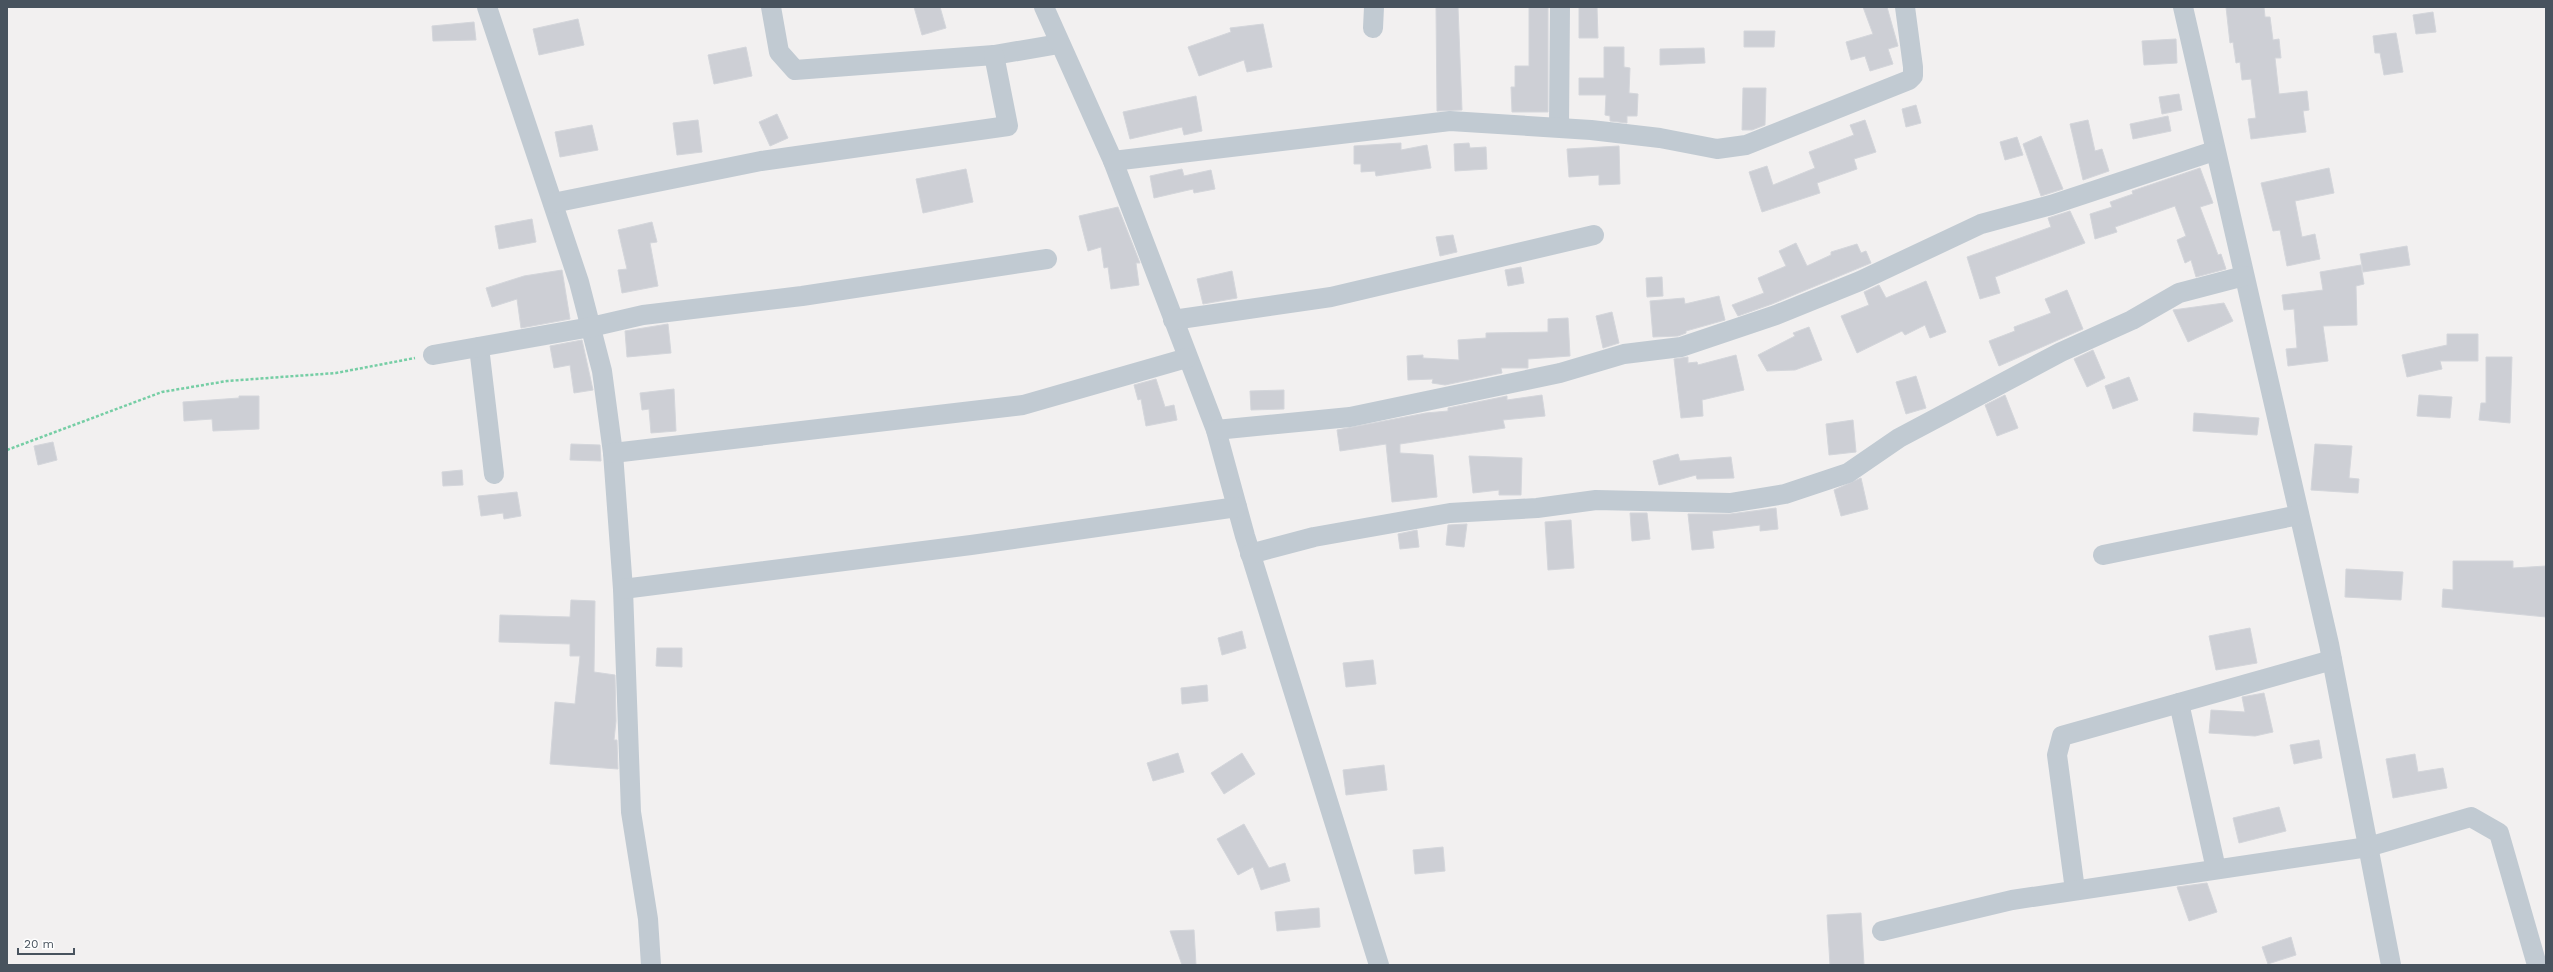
<svg xmlns="http://www.w3.org/2000/svg" width="2553" height="972" font-family="'Work Sans',sans-serif">
  <rect width="100%" height="100%" fill="#f2f0f0"/>
  <g fill="#cdcfd5" stroke="#d4d6db">
    <path d="M 914,7 L 940,7 L 946,28 L 922,35 Z"/>
    <path d="M 1436,7 L 1458,7 L 1462,110 L 1437,111 Z"/>
    <path d="M 1529,7 L 1548,7 L 1548,112 L 1512,112 L 1511,87 L 1515,87 L 1515,66 L 1529,66 Z"/>
    <path d="M 1579,7 L 1597,7 L 1598,38 L 1579,38 Z"/>
    <path d="M 1863,7 L 1887,7 L 1898,46 L 1888,49 L 1893,64 L 1870,71 L 1865,56 L 1851,60 L 1846,42 L 1873,34 Z"/>
    <path d="M 2226,7 L 2264,7 L 2265,17 L 2270,17 L 2273,40 L 2279,39 L 2281,58 L 2275,58 L 2279,94 L 2307,91 L 2309,110 L 2303,111 L 2306,132 L 2251,139 L 2248,119 L 2256,118 L 2251,79 L 2242,80 L 2240,62 L 2236,63 L 2233,42 L 2230,43 Z"/>
    <path d="M 2433,12 L 2436,32 L 2416,34 L 2413,15 Z"/>
    <path d="M 578,19 L 584,45 L 539,55 L 533,29 Z"/>
    <path d="M 474,22 L 476,40 L 433,41 L 432,26 Z"/>
    <path d="M 1263,24 L 1272,67 L 1247,72 L 1244,60 L 1199,76 L 1188,47 L 1231,32 L 1230,28 Z"/>
    <path d="M 1744,31 L 1775,31 L 1774,47 L 1744,47 Z"/>
    <path d="M 2396,33 L 2403,72 L 2384,75 L 2380,53 L 2375,53 L 2373,36 Z"/>
    <path d="M 2176,39 L 2177,63 L 2144,65 L 2142,41 Z"/>
    <path d="M 746,47 L 752,76 L 714,84 L 708,55 Z"/>
    <path d="M 1604,47 L 1624,47 L 1624,67 L 1630,68 L 1629,93 L 1638,94 L 1637,116 L 1627,116 L 1627,123 L 1610,121 L 1610,116 L 1605,115 L 1606,95 L 1579,95 L 1579,78 L 1604,78 Z"/>
    <path d="M 1704,48 L 1705,63 L 1660,65 L 1660,49 Z"/>
    <path d="M 1743,88 L 1766,88 L 1765,125 L 1752,130 L 1742,130 Z"/>
    <path d="M 2179,94 L 2182,110 L 2162,114 L 2159,97 Z"/>
    <path d="M 1196,96 L 1202,131 L 1184,135 L 1182,127 L 1130,139 L 1123,112 Z"/>
    <path d="M 1916,105 L 1921,123 L 1906,127 L 1902,109 Z"/>
    <path d="M 777,114 L 788,138 L 770,146 L 759,122 Z"/>
    <path d="M 2168,116 L 2171,131 L 2133,139 L 2130,124 Z"/>
    <path d="M 698,120 L 702,152 L 677,155 L 673,123 Z"/>
    <path d="M 1865,120 L 1876,152 L 1854,159 L 1857,169 L 1817,183 L 1820,193 L 1762,212 L 1749,172 L 1767,166 L 1773,185 L 1815,168 L 1809,152 L 1854,135 L 1850,125 Z"/>
    <path d="M 2088,120 L 2095,151 L 2102,149 L 2109,171 L 2083,180 L 2070,124 Z"/>
    <path d="M 592,125 L 598,150 L 560,157 L 555,132 Z"/>
    <path d="M 2041,136 L 2063,189 L 2041,196 L 2023,144 Z"/>
    <path d="M 2017,137 L 2023,155 L 2005,160 L 2000,142 Z"/>
    <path d="M 1401,143 L 1401,150 L 1427,145 L 1431,168 L 1376,176 L 1375,171 L 1361,172 L 1361,164 L 1354,164 L 1354,146 Z"/>
    <path d="M 1469,143 L 1470,148 L 1486,147 L 1487,169 L 1455,171 L 1454,144 Z"/>
    <path d="M 1619,146 L 1620,184 L 1599,185 L 1599,175 L 1569,177 L 1567,149 Z"/>
    <path d="M 2200,168 L 2213,203 L 2200,207 L 2218,255 L 2221,254 L 2226,269 L 2196,277 L 2191,260 L 2185,263 L 2177,240 L 2186,236 L 2175,206 L 2115,227 L 2117,232 L 2095,239 L 2090,214 L 2112,207 L 2110,202 L 2133,194 L 2132,191 Z"/>
    <path d="M 2329,168 L 2334,193 L 2295,201 L 2302,237 L 2315,234 L 2320,259 L 2287,266 L 2280,230 L 2273,231 L 2261,183 Z"/>
    <path d="M 966,169 L 973,202 L 923,213 L 916,179 Z"/>
    <path d="M 1182,169 L 1184,176 L 1211,170 L 1215,189 L 1194,193 L 1193,189 L 1154,198 L 1150,176 Z"/>
    <path d="M 1118,207 L 1140,263 L 1136,263 L 1139,285 L 1111,289 L 1108,267 L 1104,268 L 1101,247 L 1088,251 L 1079,216 Z"/>
    <path d="M 2070,211 L 2085,243 L 1995,277 L 2000,293 L 1980,299 L 1967,257 L 2051,227 L 2048,218 Z"/>
    <path d="M 532,219 L 536,242 L 499,249 L 495,226 Z"/>
    <path d="M 652,222 L 657,242 L 650,243 L 658,286 L 622,293 L 618,270 L 627,269 L 618,230 Z"/>
    <path d="M 1453,235 L 1457,252 L 1440,256 L 1436,237 Z"/>
    <path d="M 1796,243 L 1807,266 L 1831,255 L 1831,252 L 1857,244 L 1861,253 L 1866,251 L 1871,263 L 1772,304 L 1738,316 L 1732,305 L 1764,293 L 1758,278 L 1786,266 L 1779,251 Z"/>
    <path d="M 2407,246 L 2410,265 L 2363,272 L 2360,254 Z"/>
    <path d="M 2361,265 L 2364,284 L 2356,286 L 2357,325 L 2323,326 L 2328,361 L 2288,366 L 2286,349 L 2297,348 L 2294,309 L 2284,310 L 2282,295 L 2323,290 L 2320,272 Z"/>
    <path d="M 1521,267 L 1524,283 L 1508,286 L 1505,270 Z"/>
    <path d="M 562,270 L 570,319 L 521,328 L 517,299 L 492,307 L 486,288 L 524,276 Z"/>
    <path d="M 1232,271 L 1237,298 L 1203,304 L 1197,279 Z"/>
    <path d="M 1662,277 L 1663,296 L 1647,297 L 1646,278 Z"/>
    <path d="M 1926,281 L 1946,332 L 1930,338 L 1925,325 L 1905,335 L 1902,331 L 1857,353 L 1841,316 L 1869,305 L 1864,292 L 1879,285 L 1886,298 Z"/>
    <path d="M 2067,290 L 2083,329 L 1999,366 L 1989,341 L 2015,331 L 2014,327 L 2051,313 L 2045,299 Z"/>
    <path d="M 1719,296 L 1725,320 L 1686,331 L 1686,333 L 1678,336 L 1653,337 L 1650,301 L 1684,298 L 1685,304 Z"/>
    <path d="M 2224,303 L 2233,321 L 2188,342 L 2173,310 Z"/>
    <path d="M 1612,312 L 1619,343 L 1603,348 L 1596,316 Z"/>
    <path d="M 1568,318 L 1570,356 L 1528,359 L 1528,368 L 1501,368 L 1502,373 L 1445,385 L 1432,383 L 1433,379 L 1408,380 L 1407,356 L 1423,355 L 1423,358 L 1459,360 L 1458,340 L 1486,338 L 1486,333 L 1548,332 L 1548,319 Z"/>
    <path d="M 668,324 L 671,353 L 627,357 L 625,331 Z"/>
    <path d="M 1809,327 L 1822,360 L 1795,370 L 1767,371 L 1758,355 L 1795,336 L 1793,333 Z"/>
    <path d="M 2447,334 L 2478,334 L 2478,361 L 2440,361 L 2442,369 L 2407,377 L 2402,355 L 2447,345 Z"/>
    <path d="M 582,340 L 593,390 L 574,393 L 570,365 L 554,368 L 550,346 Z"/>
    <path d="M 2093,350 L 2105,378 L 2087,387 L 2074,359 Z"/>
    <path d="M 1736,355 L 1744,390 L 1702,400 L 1703,416 L 1681,418 L 1674,359 L 1688,357 L 1688,363 L 1697,362 L 1698,365 Z"/>
    <path d="M 2486,357 L 2512,357 L 2510,423 L 2479,420 L 2481,403 L 2486,403 Z"/>
    <path d="M 1916,376 L 1926,408 L 1906,414 L 1896,382 Z"/>
    <path d="M 2129,377 L 2138,400 L 2113,409 L 2105,386 Z"/>
    <path d="M 1156,379 L 1165,407 L 1174,405 L 1177,420 L 1146,426 L 1141,399 L 1138,400 L 1134,385 Z"/>
    <path d="M 674,389 L 676,431 L 651,433 L 649,409 L 642,410 L 640,393 Z"/>
    <path d="M 1284,390 L 1284,409 L 1251,410 L 1250,391 Z"/>
    <path d="M 1542,395 L 1545,416 L 1503,420 L 1505,428 L 1400,444 L 1400,453 L 1433,455 L 1437,497 L 1392,502 L 1386,444 L 1340,451 L 1337,430 L 1426,413 L 1448,411 L 1448,408 L 1507,396 L 1507,400 Z"/>
    <path d="M 2005,395 L 2018,428 L 1997,436 L 1985,405 Z"/>
    <path d="M 2419,395 L 2452,397 L 2450,418 L 2417,416 Z"/>
    <path d="M 239,396 L 259,396 L 259,429 L 213,431 L 212,419 L 184,421 L 183,402 L 239,398 Z"/>
    <path d="M 2194,413 L 2259,418 L 2257,435 L 2193,431 Z"/>
    <path d="M 1853,420 L 1856,452 L 1829,455 L 1826,424 Z"/>
    <path d="M 53,442 L 57,460 L 38,465 L 34,446 Z"/>
    <path d="M 571,444 L 600,445 L 601,461 L 570,460 Z"/>
    <path d="M 2315,444 L 2352,446 L 2349,478 L 2359,479 L 2358,493 L 2311,490 Z"/>
    <path d="M 1678,454 L 1680,461 L 1731,457 L 1734,478 L 1697,479 L 1696,475 L 1659,485 L 1653,461 Z"/>
    <path d="M 1469,456 L 1522,458 L 1521,495 L 1499,495 L 1499,490 L 1473,493 Z"/>
    <path d="M 462,470 L 463,485 L 443,486 L 442,472 Z"/>
    <path d="M 1861,478 L 1868,509 L 1841,516 L 1834,490 Z"/>
    <path d="M 517,492 L 521,516 L 504,519 L 503,513 L 481,516 L 478,496 Z"/>
    <path d="M 1776,508 L 1778,529 L 1760,531 L 1760,525 L 1712,531 L 1714,548 L 1692,550 L 1688,514 L 1730,514 Z"/>
    <path d="M 1630,513 L 1647,513 L 1650,539 L 1632,541 Z"/>
    <path d="M 1571,520 L 1574,568 L 1548,570 L 1545,522 Z"/>
    <path d="M 1467,524 L 1464,547 L 1446,545 L 1448,525 Z"/>
    <path d="M 1417,530 L 1419,547 L 1400,549 L 1398,534 Z"/>
    <path d="M 2453,561 L 2513,561 L 2513,568 L 2546,566 L 2546,617 L 2442,607 L 2443,589 L 2453,590 Z"/>
    <path d="M 2346,569 L 2403,572 L 2401,600 L 2345,597 Z"/>
    <path d="M 571,600 L 595,601 L 594,672 L 615,675 L 616,721 L 614,740 L 617,740 L 618,769 L 550,764 L 555,702 L 575,704 L 580,656 L 570,656 L 570,644 L 499,642 L 500,615 L 570,617 Z"/>
    <path d="M 2250,628 L 2257,663 L 2216,670 L 2209,636 Z"/>
    <path d="M 1242,631 L 1246,648 L 1222,655 L 1218,638 Z"/>
    <path d="M 657,648 L 682,648 L 682,667 L 656,666 Z"/>
    <path d="M 1373,660 L 1376,684 L 1346,687 L 1343,663 Z"/>
    <path d="M 1207,685 L 1208,701 L 1182,704 L 1181,688 Z"/>
    <path d="M 2264,693 L 2273,732 L 2255,736 L 2209,733 L 2211,710 L 2245,712 L 2242,697 Z"/>
    <path d="M 2319,740 L 2322,758 L 2294,764 L 2290,745 Z"/>
    <path d="M 1178,753 L 1184,772 L 1153,781 L 1147,763 Z"/>
    <path d="M 1242,753 L 1255,774 L 1224,794 L 1211,773 Z"/>
    <path d="M 2415,754 L 2418,772 L 2443,768 L 2447,788 L 2393,798 L 2386,759 Z"/>
    <path d="M 1384,765 L 1387,790 L 1346,795 L 1343,770 Z"/>
    <path d="M 2279,807 L 2286,831 L 2239,843 L 2233,818 Z"/>
    <path d="M 1244,824 L 1269,868 L 1285,863 L 1290,881 L 1261,890 L 1253,867 L 1238,875 L 1217,839 Z"/>
    <path d="M 1443,847 L 1445,871 L 1415,874 L 1413,850 Z"/>
    <path d="M 2207,883 L 2217,912 L 2189,921 L 2177,887 Z"/>
    <path d="M 1319,908 L 1320,927 L 1277,931 L 1275,912 Z"/>
    <path d="M 1861,913 L 1864,965 L 1830,965 L 1827,915 Z"/>
    <path d="M 1194,930 L 1196,965 L 1182,965 L 1170,931 Z"/>
    <path d="M 2291,937 L 2296,955 L 2268,964 L 2262,947 Z"/>
  </g>
  <g fill="none" stroke-linecap="round" stroke-linejoin="round">
    <path stroke="#76cea5" stroke-width="2.5" stroke-dasharray="3 2" stroke-linecap="butt" d="M 7,450 L 162,392 L 227,381 L 336,373 L 415,358"/>
    <g stroke="#c1cad2" stroke-width="20">
      <path d="M 487,7 L 579,282 L 602,371 L 613,453 L 623,589 L 631,812 L 648,919 L 651,965"/>
      <path d="M 771,7 L 779,52 L 795,70 L 994,55 L 1059,44"/>
      <path d="M 1044,7 L 1113,161 L 1216,430 L 1245,536 L 1379,965"/>
      <path d="M 2183,7 L 2329,644 L 2391,965"/>
      <path d="M 1373,28 L 1374,7"/>
      <path d="M 1559,127 L 1560,7"/>
      <path d="M 1113,161 L 1450,121 L 1591,130 L 1660,138 L 1717,149 L 1746,145 L 1909,80 L 1913,76 L 1913,67 L 1905,7"/>
      <path d="M 553,203 L 761,161 L 1008,126 L 994,55"/>
      <path d="M 1173,320 L 1331,297 L 1594,235"/>
      <path d="M 479,347 L 494,474"/>
      <path d="M 433,355 L 591,327 L 643,315 L 802,296 L 1047,259"/>
      <path d="M 1216,430 L 1350,417 L 1560,373 L 1624,354 L 1681,347 L 1776,315 L 1860,281 L 1981,224 L 2051,205 L 2214,151"/>
      <path d="M 613,453 L 1023,405 L 1187,358"/>
      <path d="M 1250,554 L 1314,537 L 1450,513 L 1537,508 L 1596,500 L 1730,503 L 1785,494 L 1848,473 L 1899,438 L 2061,352 L 2132,320 L 2179,293 L 2244,276"/>
      <path d="M 2103,555 L 2299,515"/>
      <path d="M 623,589 L 971,545 L 1237,507"/>
      <path d="M 2179,703 L 2216,869"/>
      <path d="M 2075,890 L 2057,755 L 2062,736 L 2332,660"/>
      <path d="M 1882,931 L 2012,900 L 2368,847 L 2471,817 L 2499,833 L 2537,965"/>
    </g>
  </g>
  <rect width="2553" height="972" fill="none" stroke="#48535e" stroke-width="16"/>
  <path d="M18 948v6h56v-6" fill="none" stroke="#48535e" stroke-width="2"/>
  <text x="24" y="948" font-size="12" fill="#48535e" stroke="#ffffff" stroke-width="3" paint-order="stroke">20 m</text>
</svg>
